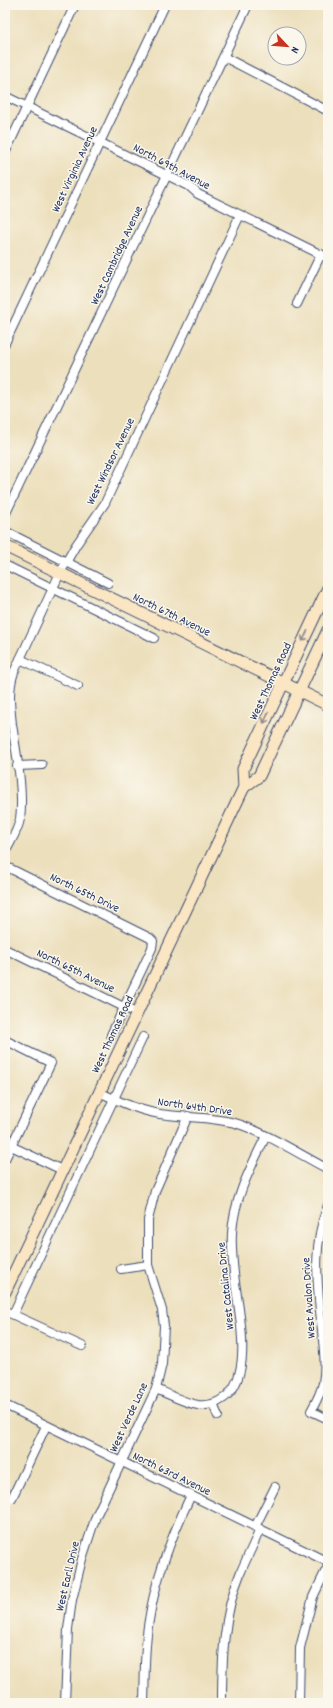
<svg xmlns="http://www.w3.org/2000/svg" width="333" height="1708" font-family="Dekko,sans-serif">
  <rect width="100%" height="100%" fill="#fbf7ec"/>
  <filter id="ink" filterUnits="userSpaceOnUse"><feTurbulence type="fractalNoise" baseFrequency=".025" numOctaves="2"/><feDisplacementMap in="SourceGraphic" scale="8" xChannelSelector="R" yChannelSelector="G"/><feConvolveMatrix kernelMatrix="1 2 1 2 8 2 1 2 1" color-interpolation-filters="sRGB"/></filter>
  <filter id="wash" filterUnits="userSpaceOnUse"><feTurbulence type="fractalNoise" baseFrequency=".012" numOctaves="4" result="noise"/><feDisplacementMap in="SourceGraphic" scale="16" xChannelSelector="R" yChannelSelector="G"/><feGaussianBlur stdDeviation="0.9" result="paint"/><feColorMatrix in="noise" values="0 0 0 0 0 0 0 0 0 0 0 0 0 0 0 0 0 1.4 0 .05"/><feComposite in="paint" operator="in"/></filter>
  <g filter="url(#wash)">
    <rect width="100%" height="100%" fill="#ecdfbc"/>
  </g>
  <g filter="url(#ink)">
    <g fill="none" stroke-linecap="round" stroke-linejoin="round">
      <g stroke="#3a496c" stroke-width="10">
        <g id="minor">
          <path d="M 224,57 L 328,111"/>
          <path d="M 5,96 L 189,186 L 198,194 L 328,258"/>
          <path d="M 5,153 L 75,5"/>
          <path d="M 297,304 L 321,254"/>
          <path d="M 5,343 L 165,5"/>
          <path d="M 5,515 L 248,5"/>
          <path d="M 5,531 L 108,583"/>
          <path d="M 5,565 L 154,638"/>
          <path d="M 20,659 L 78,686"/>
          <path d="M 17,766 L 42,765"/>
          <path d="M 5,853 C 10,842 18,831 20,819 C 24,791 16,752 12,724 C 10,706 8,690 14,672 L 60,573 L 76,545 L 105,503 L 240,215"/>
          <path d="M 5,866 L 150,938 L 153,941 L 152,948 L 111,1035"/>
          <path d="M 5,949 L 136,1013"/>
          <path d="M 5,1040 L 51,1063 L 5,1159"/>
          <path d="M 99,1092 C 120,1102 144,1113 168,1115 C 191,1118 212,1117 235,1123 C 265,1132 299,1154 328,1169"/>
          <path d="M 11,1146 L 62,1170"/>
          <path d="M 328,1205 C 311,1249 318,1286 322,1331 C 324,1349 326,1366 323,1383 C 321,1393 316,1402 311,1411 L 328,1419"/>
          <path d="M 121,1269 L 148,1265"/>
          <path d="M 5,1311 L 82,1346"/>
          <path d="M 13,1314 L 143,1037"/>
          <path d="M 156,1389 C 169,1394 184,1403 198,1405 C 207,1406 217,1403 224,1398 C 254,1376 239,1313 235,1282 C 233,1266 231,1250 232,1233 C 234,1198 251,1167 266,1136"/>
          <path d="M 213,1404 L 218,1416"/>
          <path d="M 5,1405 L 328,1562"/>
          <path d="M 12,1498 L 46,1426"/>
          <path d="M 255,1527 L 275,1487"/>
          <path d="M 65,1703 L 68,1629 L 72,1600 L 82,1559 L 96,1516 L 156,1389 L 162,1364 L 164,1326 L 162,1310 L 148,1265 L 148,1220 L 155,1191 L 188,1116"/>
          <path d="M 144,1703 C 145,1675 144,1647 149,1620 C 156,1576 172,1535 191,1495"/>
          <path d="M 222,1703 C 222,1660 223,1615 240,1574 C 246,1559 254,1544 260,1529"/>
          <path d="M 299,1703 L 300,1648 L 313,1597 L 328,1566"/>
        </g>
      </g>
      <g stroke="#3a496c" stroke-width="13">
        <g id="secondary">
          <path d="M 5,546 L 328,705"/>
          <path d="M 244,787 L 259,776 L 328,630"/>
          <path d="M 5,1292 L 244,787 L 243,769 L 328,588"/>
        </g>
      </g>
      <use href="#minor" stroke="#fff" stroke-width="8"/>
      <use href="#secondary" stroke="#fbe6c4" stroke-width="11"/>
    </g>
    <defs><path id="oneway-shaft" d="M-6 0H5M1.5-3L5.5 0L1.5 3" fill="none" stroke-width="1.6" stroke-linecap="round" stroke-linejoin="round"/></defs>
    <g stroke="#8b8a91">
      <use href="#oneway-shaft" transform="translate(305 636) rotate(116)"/>
      <use href="#oneway-shaft" transform="translate(266 718) rotate(115)"/>
    </g>
  </g>
  <g text-anchor="middle" stroke-width="3" stroke-linejoin="round" paint-order="stroke">
    <g font-size="12" fill="#1b2f5e" stroke="#fbf7ec">
      <text transform="translate(172 166) rotate(28)" y="4">North 69th Avenue</text>
      <text transform="translate(74 169) rotate(-65)" y="4">West Virginia Avenue</text>
      <text transform="translate(116 255) rotate(-65)" y="4">West Cambridge Avenue</text>
      <text transform="translate(110 461) rotate(-64)" y="4">West Windsor Avenue</text>
      <text transform="translate(172 614) rotate(26)" y="4">North 67th Avenue</text>
      <text transform="translate(270 681) rotate(-65)" y="4">West Thomas Road</text>
      <text transform="translate(85 892) rotate(26)" y="4">North 65th Drive</text>
      <text transform="translate(76 970) rotate(26)" y="4">North 65th Avenue</text>
      <text transform="translate(112 1034) rotate(-65)" y="4">West Thomas Road</text>
      <text transform="translate(195 1106) rotate(8)" y="4">North 64th Drive</text>
      <text transform="translate(225 1286) rotate(-96)" y="4">West Catalina Drive</text>
      <text transform="translate(308 1298) rotate(-94)" y="4">West Avalon Drive</text>
      <text transform="translate(128 1417) rotate(-65)" y="4">West Verde Lane</text>
      <text transform="translate(172 1473) rotate(26)" y="4">North 63rd Avenue</text>
      <text transform="translate(67 1576) rotate(-77)" y="4">West Earll Drive</text>
    </g>
  </g>
  <rect width="333" height="1708" fill="none" stroke="#fbf7ec" stroke-width="20"/>
  <g transform="translate(287 46) rotate(116)"><circle r="19" fill="#fbf7ec" stroke="#a1a7b3"/>
  <path d="M0-3L7 15L0 10L-7 15Z" fill="#c8321e"/>
  <text y="-6" font-size="11" font-weight="bold" text-anchor="middle" fill="#1b2f5e">N</text>
  </g>
</svg>
